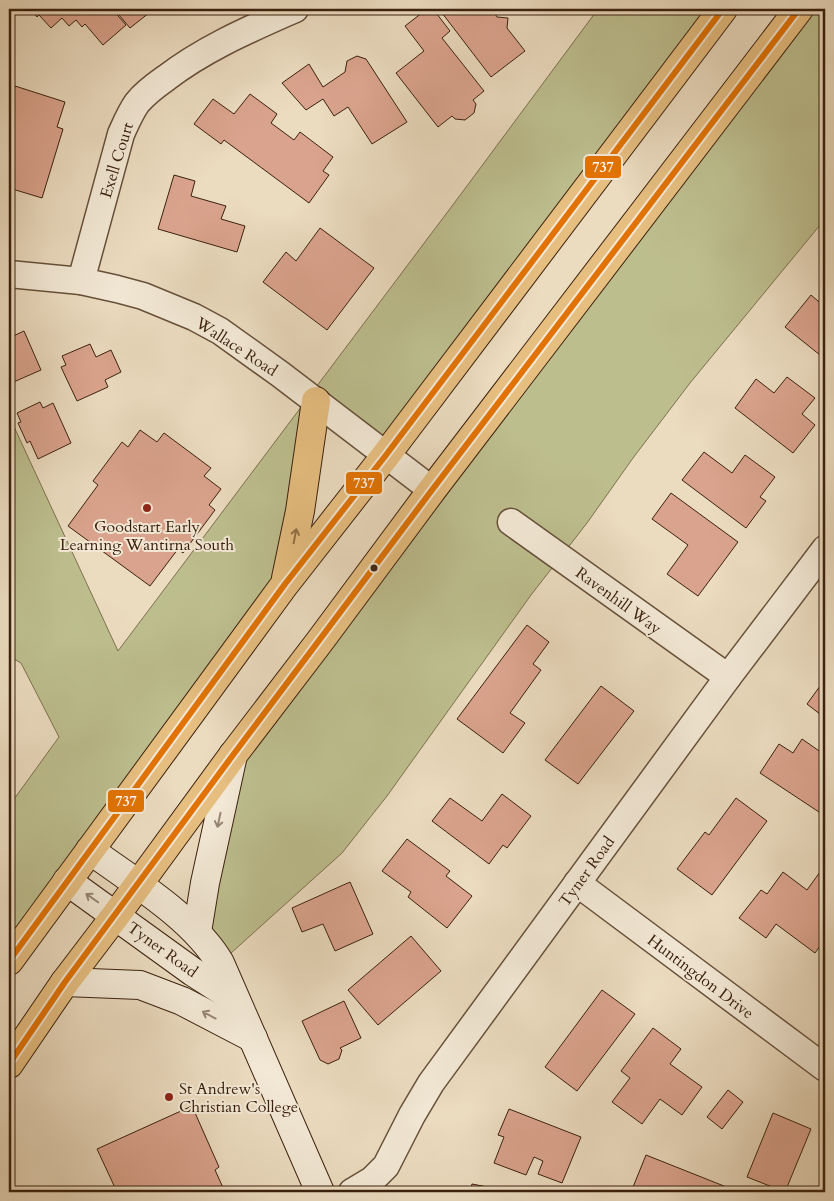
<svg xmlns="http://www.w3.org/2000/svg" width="834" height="1201" font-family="Cardo,serif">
  <rect width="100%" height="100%" fill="#ebdbbf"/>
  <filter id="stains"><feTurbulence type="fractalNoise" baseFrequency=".004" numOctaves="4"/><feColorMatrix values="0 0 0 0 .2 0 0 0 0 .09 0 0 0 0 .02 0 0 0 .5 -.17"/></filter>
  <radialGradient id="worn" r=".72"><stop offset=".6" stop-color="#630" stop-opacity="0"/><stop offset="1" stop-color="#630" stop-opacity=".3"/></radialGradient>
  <g fill="#bdbe8e" stroke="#7c704e">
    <path d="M 598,9 L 723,9 L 386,455 L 316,401 L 285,584 L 9,961 L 9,806 L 59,737 L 21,663 L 9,656 L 9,416 L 118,651 L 461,194 Z"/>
    <path d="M 799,9 L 825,9 L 825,219 L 690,383 L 633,458 L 587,523 L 531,595 L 387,796 L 342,853 L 220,963 L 199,915 L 233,755 Z"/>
  </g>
  <g fill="#daa38d" stroke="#3b210e">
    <path d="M 30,9 L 112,9 L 126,25 L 103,45 L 85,24 L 82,27 L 76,20 L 69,26 L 62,18 L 51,28 L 39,15 L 37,17 Z"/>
    <path d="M 114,9 L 154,9 L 130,28 Z"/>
    <path d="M 427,9 L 433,9 L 450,31 L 442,38 L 484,91 L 473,100 L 476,104 L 474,113 L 465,120 L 455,119 L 452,116 L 438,127 L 396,73 L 424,51 L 405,26 Z"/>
    <path d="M 439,9 L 492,9 L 497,17 L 508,18 L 507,28 L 525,51 L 491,77 Z"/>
    <path d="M 357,56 L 366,59 L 407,122 L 372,144 L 348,107 L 334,116 L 323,99 L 306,110 L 282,83 L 309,64 L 323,87 L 345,72 L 347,61 Z"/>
    <path d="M 15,86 L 65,102 L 57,127 L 63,129 L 42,198 L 9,188 L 9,108 Z"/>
    <path d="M 250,94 L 277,114 L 271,123 L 294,140 L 300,132 L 333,157 L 323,171 L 329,175 L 309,203 L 224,140 L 221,144 L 194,124 L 213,99 L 234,114 Z"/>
    <path d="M 174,175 L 195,181 L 191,196 L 226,206 L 221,219 L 245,226 L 237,252 L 158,229 Z"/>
    <path d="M 320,228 L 374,268 L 327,330 L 263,282 L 286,252 L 296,261 Z"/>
    <path d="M 811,295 L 825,307 L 825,359 L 785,327 Z"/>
    <path d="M 24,331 L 41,370 L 9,384 L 9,338 Z"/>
    <path d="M 90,344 L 96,357 L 111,350 L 121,372 L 105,380 L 108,387 L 77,401 L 61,367 L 66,365 L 62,356 Z"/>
    <path d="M 787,377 L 815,398 L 802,414 L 815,425 L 793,453 L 735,408 L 756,379 L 774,393 Z"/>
    <path d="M 40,402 L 43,408 L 53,403 L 71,443 L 38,459 L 30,441 L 27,443 L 18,423 L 21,422 L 17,413 Z"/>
    <path d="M 140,430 L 157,442 L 164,433 L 211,468 L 204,476 L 221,489 L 209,505 L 215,510 L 183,553 L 178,549 L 150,586 L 68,526 L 98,485 L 93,481 L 122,442 L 128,447 Z"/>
    <path d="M 704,452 L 732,473 L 745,455 L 775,477 L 760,497 L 766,501 L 746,528 L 682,480 Z"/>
    <path d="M 671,493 L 738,542 L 698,596 L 667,574 L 688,545 L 652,519 Z"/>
    <path d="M 527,625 L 549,642 L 533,664 L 541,670 L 510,713 L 525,723 L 503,753 L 457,719 Z"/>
    <path d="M 823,682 L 825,684 L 825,718 L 807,704 Z"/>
    <path d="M 601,686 L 634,711 L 578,784 L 545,760 Z"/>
    <path d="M 802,739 L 825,755 L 825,816 L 760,773 L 779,744 L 793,753 Z"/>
    <path d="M 502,794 L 531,816 L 507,848 L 503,845 L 489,864 L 432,821 L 450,798 L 482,821 Z"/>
    <path d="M 736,798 L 767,821 L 712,895 L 677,869 L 705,832 L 709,835 Z"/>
    <path d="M 407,839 L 450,871 L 446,876 L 472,896 L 447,928 L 408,897 L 411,892 L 382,871 Z"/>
    <path d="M 825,865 L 825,939 L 815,953 L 776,924 L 766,938 L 739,918 L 761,890 L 767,894 L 783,872 L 807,890 Z"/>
    <path d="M 350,882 L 373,934 L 335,951 L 323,924 L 302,932 L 292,908 Z"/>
    <path d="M 411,936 L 441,971 L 378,1025 L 348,990 Z"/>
    <path d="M 602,990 L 635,1014 L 577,1091 L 545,1067 Z"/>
    <path d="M 344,1001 L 361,1038 L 340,1048 L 342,1050 L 339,1059 L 328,1064 L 320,1060 L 302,1021 Z"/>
    <path d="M 653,1028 L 681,1049 L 670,1064 L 702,1087 L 682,1115 L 660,1099 L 642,1124 L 612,1102 L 630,1078 L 621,1071 Z"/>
    <path d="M 728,1090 L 743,1102 L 722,1129 L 707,1117 Z"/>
    <path d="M 192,1106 L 219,1167 L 215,1170 L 225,1192 L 117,1192 L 97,1149 Z"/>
    <path d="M 509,1109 L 581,1137 L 562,1183 L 538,1174 L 543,1161 L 534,1157 L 526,1175 L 494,1163 L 504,1137 L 498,1135 Z"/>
    <path d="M 773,1113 L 811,1129 L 785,1192 L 747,1177 Z"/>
    <path d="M 646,1155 L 739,1192 L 631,1192 Z"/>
    <path d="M 472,1184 L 503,1190 L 503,1192 L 470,1192 Z"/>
  </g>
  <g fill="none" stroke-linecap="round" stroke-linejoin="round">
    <g stroke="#67503a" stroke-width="29">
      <g id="minor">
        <path d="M 9,274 L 81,281 L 117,289 L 143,296 L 194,317 L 220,331 L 280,374 L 432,490"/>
        <path d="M 81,281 L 121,134 C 126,123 130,113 137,103 C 145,93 156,85 166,78 C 205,48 250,29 295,9"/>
        <path d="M 511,522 L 728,677"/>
        <path d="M 577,883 L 825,1068"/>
        <path d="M 352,1192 L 372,1180 L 386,1166 L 412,1115 L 431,1083 L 728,677 L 825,549"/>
      </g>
    </g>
    <g stroke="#3b210e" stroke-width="30">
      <g id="secondary">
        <path d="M 90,850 C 132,881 194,918 220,963 L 320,1192"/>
        <path d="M 67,881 L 193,972 L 235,999"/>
        <path d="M 197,932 L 205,883 L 233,755"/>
        <path d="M 65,982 L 140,985 L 182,1001 L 253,1038"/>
      </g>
    </g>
    <g stroke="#3b210e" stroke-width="30">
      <g id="primary">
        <path d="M 286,578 L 300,511 L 316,401"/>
        <path d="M 9,961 L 285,584 L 386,455 L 723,9"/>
        <path d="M 9,1064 L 65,982 L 116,915 L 233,755 L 320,641 L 432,490 L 799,9"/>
      </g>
    </g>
    <use href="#minor" stroke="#f2e8d5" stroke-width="26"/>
    <use href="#secondary" stroke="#f2e8d5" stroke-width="28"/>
    <use href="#primary" stroke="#e6be80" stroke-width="28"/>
    <g stroke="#f2e8d5" stroke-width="10">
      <g id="bus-1">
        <path d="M 9,961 L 285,584 L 386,455 L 723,9"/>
        <path d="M 9,1064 L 65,982 L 233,755 L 432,490 L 799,9"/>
      </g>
    </g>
    <use href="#bus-1" stroke="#e27302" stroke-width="6"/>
  </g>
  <defs><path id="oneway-shaft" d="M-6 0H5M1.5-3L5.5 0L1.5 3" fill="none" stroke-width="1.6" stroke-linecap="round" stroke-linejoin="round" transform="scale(1.25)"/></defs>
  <use stroke="#907047" href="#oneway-shaft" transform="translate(295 536) rotate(-79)"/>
  <g stroke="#968472">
    <use href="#oneway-shaft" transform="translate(219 820) rotate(102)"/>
    <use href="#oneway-shaft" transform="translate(92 898) rotate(-145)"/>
    <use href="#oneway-shaft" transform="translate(209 1015) rotate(-152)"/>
  </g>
  <g fill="#8f2418" stroke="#f2e8d5" stroke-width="2">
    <circle cx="147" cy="508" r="5"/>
    <circle cx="169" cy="1097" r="5"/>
  </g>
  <circle fill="#3b210e" stroke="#f2e8d5" stroke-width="2" cx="374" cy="568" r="4.5"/>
  <g text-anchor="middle" stroke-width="4" stroke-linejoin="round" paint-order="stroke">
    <g font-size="16" fill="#3b210e" stroke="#f2e8d5">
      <text transform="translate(116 160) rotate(-73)" y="6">Exell Court</text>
      <text transform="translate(237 346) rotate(33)" y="6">Wallace Road</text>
      <text transform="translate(619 600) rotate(36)" y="6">Ravenhill Way</text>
      <text transform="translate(586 871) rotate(-54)" y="6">Tyner Road</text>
      <text transform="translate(163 949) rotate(36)" y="6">Tyner Road</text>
      <text transform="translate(701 976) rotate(37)" y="6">Huntingdon Drive</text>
    </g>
    <g font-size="16" fill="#3b210e" stroke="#f2e8d5">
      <text x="147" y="532">Goodstart Early<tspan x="147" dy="18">Learning Wantirna South</tspan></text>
      <text x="179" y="1094" text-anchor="start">St Andrew's<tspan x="179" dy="18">Christian College</tspan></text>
    </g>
  </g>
  <g stroke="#f2e8d5" stroke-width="2">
    <rect x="584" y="155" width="38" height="24" rx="5" fill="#e27302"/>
    <rect x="345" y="471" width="38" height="24" rx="5" fill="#e27302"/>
    <rect x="107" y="789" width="38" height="24" rx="5" fill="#e27302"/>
  </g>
  <g font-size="14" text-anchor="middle" font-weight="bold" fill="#fff">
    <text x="603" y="172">737</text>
    <text x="364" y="488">737</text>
    <text x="126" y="806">737</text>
  </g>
  <rect width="834" height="1201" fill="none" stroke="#ebdbbf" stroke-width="30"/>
  <rect x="10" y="10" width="814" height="1181" fill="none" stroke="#3b210e" stroke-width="2.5"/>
  <rect x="15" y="15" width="804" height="1171" fill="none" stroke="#3b210e"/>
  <rect width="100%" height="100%" filter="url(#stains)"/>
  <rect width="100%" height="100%" fill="url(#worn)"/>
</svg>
